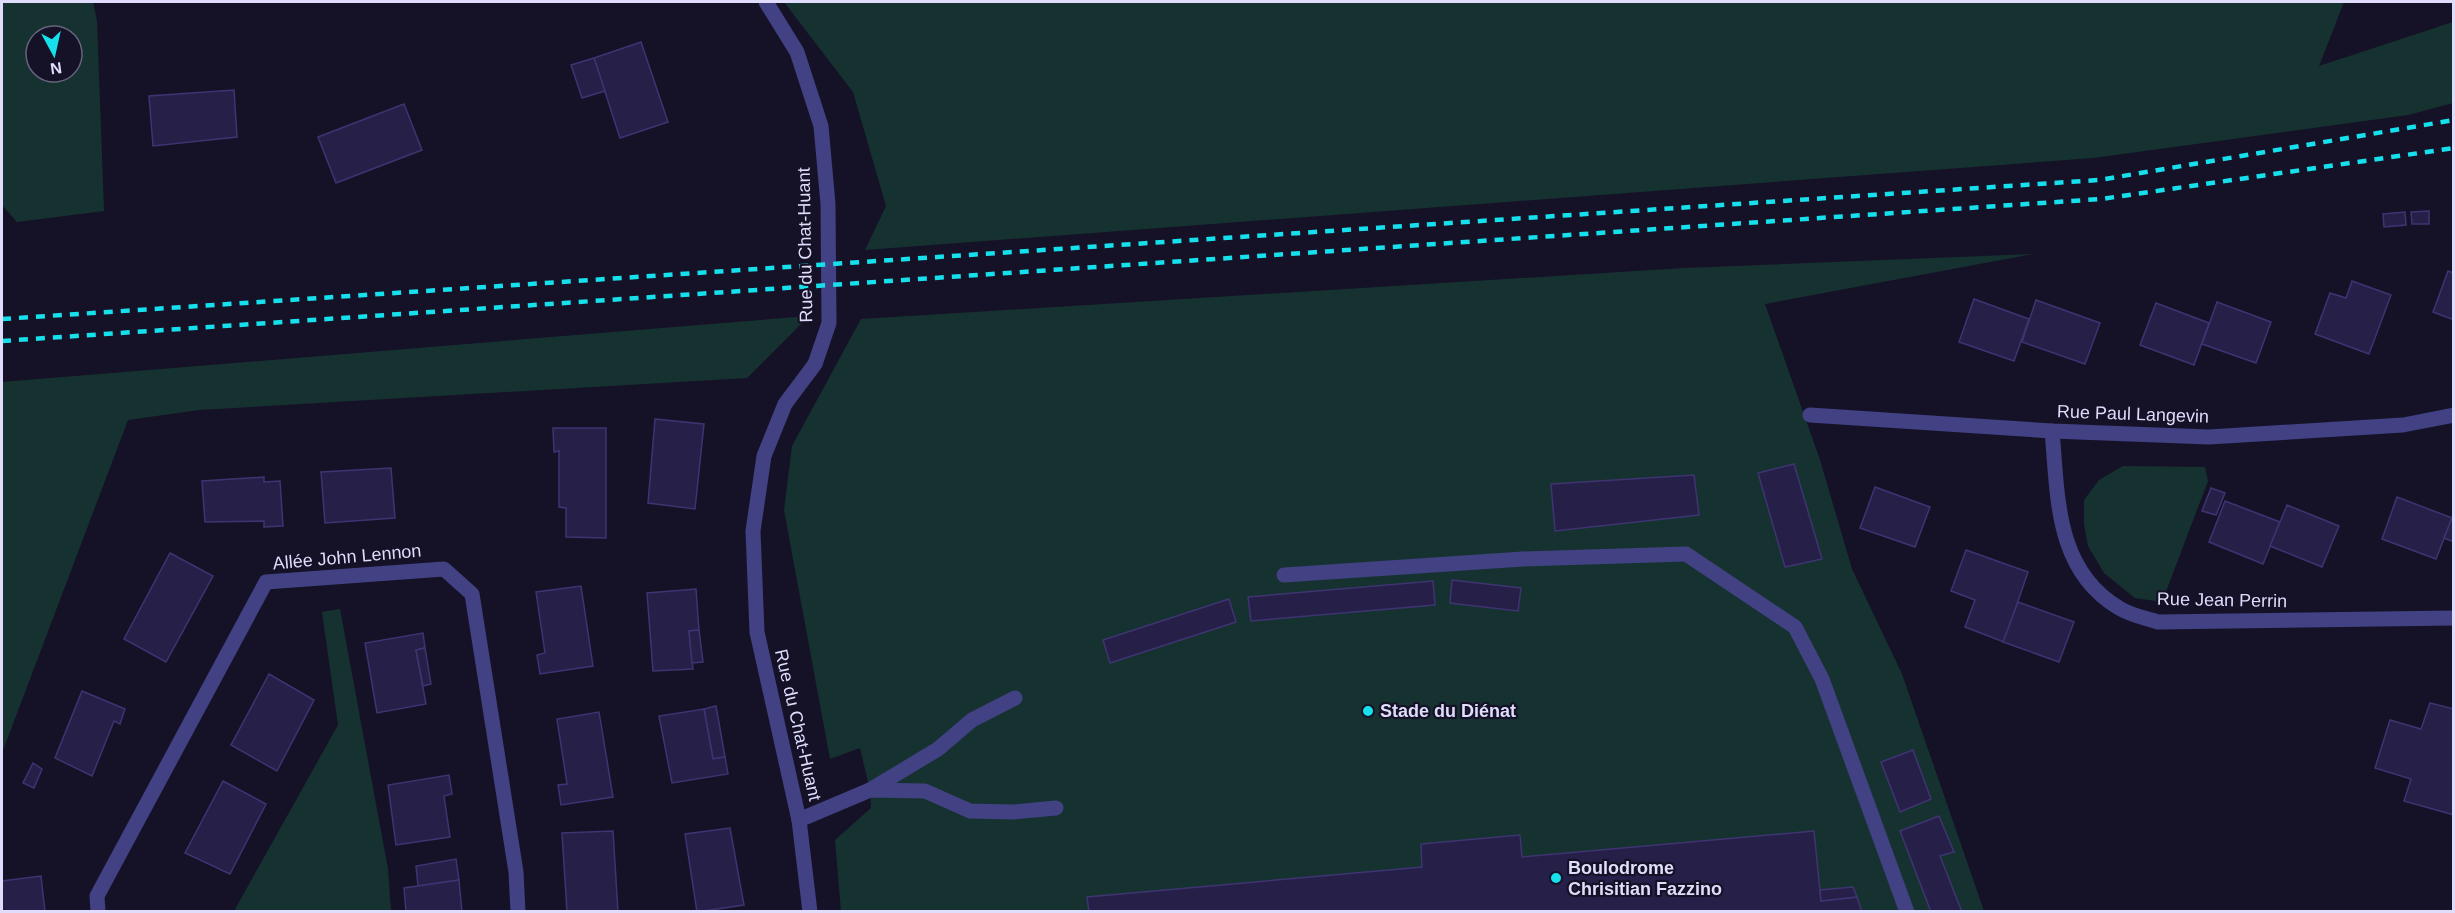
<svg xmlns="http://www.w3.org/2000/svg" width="2455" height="913" font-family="Arial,sans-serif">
  <rect width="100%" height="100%" fill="#151228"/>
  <g fill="#163230" fill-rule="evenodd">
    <path d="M 2,2 L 93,2 L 97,21 L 104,211 L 17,222 L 2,205 ZM 36,36 L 72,36 L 72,72 L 36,72 Z"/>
    <path d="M 784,2 L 2344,2 L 2319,66 L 2453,22 L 2453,103 L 2408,115 L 2093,158 L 865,250 L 886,206 L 853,92 Z"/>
    <path d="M 2033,254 L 1765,304 L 1820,460 L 1852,569 L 1902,674 L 1984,911 L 841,911 L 835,840 L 871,808 L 870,790 L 860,748 L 830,759 L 784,510 L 792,446 L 861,319 L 1684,268 Z"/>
    <path d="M 809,316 L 747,378 L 199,410 L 128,420 L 2,753 L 2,382 Z"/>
    <path d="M 2123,466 L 2205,467 L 2208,481 L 2162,602 L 2135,598 L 2104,573 L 2088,546 L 2084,524 L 2084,500 L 2099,480 Z"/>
    <path d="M 340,609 L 388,869 L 391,911 L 234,911 L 338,725 L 322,612 Z"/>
  </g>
  <g fill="#262048" stroke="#3e3472" stroke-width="1.5">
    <path d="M 641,42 L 668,122 L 620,138 L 594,58 Z"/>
    <path d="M 594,58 L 605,91 L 582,98 L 571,65 Z"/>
    <path d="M 234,90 L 237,137 L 153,146 L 149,96 Z"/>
    <path d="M 404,104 L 422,150 L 336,183 L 318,137 Z"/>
    <path d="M 2429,211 L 2429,224 L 2412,224 L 2411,212 Z"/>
    <path d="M 2405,212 L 2406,225 L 2384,227 L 2383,214 Z"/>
    <path d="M 2448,271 L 2454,273 L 2454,320 L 2433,312 Z"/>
    <path d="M 2352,281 L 2391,295 L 2369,354 L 2315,334 L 2330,293 L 2346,298 Z"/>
    <path d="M 1974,299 L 2029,319 L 2014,361 L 1959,342 Z"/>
    <path d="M 2036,300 L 2100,323 L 2085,364 L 2022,342 Z"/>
    <path d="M 2217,302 L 2271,322 L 2256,363 L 2202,344 Z"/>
    <path d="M 2156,303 L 2209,323 L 2194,365 L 2140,345 Z"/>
    <path d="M 655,419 L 704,424 L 695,509 L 648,503 Z"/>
    <path d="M 553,428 L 606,428 L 606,538 L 566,537 L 566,508 L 559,507 L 559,451 L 554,452 Z"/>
    <path d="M 1794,464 L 1822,559 L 1785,567 L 1758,473 Z"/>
    <path d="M 391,468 L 395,518 L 325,523 L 321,472 Z"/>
    <path d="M 1694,475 L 1699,515 L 1555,531 L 1551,484 Z"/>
    <path d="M 264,477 L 264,482 L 280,481 L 283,526 L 264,527 L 264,521 L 205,522 L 202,481 Z"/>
    <path d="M 1875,487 L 1930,507 L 1915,547 L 1860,528 Z"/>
    <path d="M 2211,488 L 2225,493 L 2216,515 L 2202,511 Z"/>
    <path d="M 2397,497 L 2452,518 L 2436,559 L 2382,539 Z"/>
    <path d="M 2225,501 L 2280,522 L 2263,564 L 2209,542 Z"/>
    <path d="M 2287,505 L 2339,526 L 2322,567 L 2270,546 Z"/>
    <path d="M 2454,513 L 2454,542 L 2444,538 Z"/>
    <path d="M 1966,550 L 2028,572 L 2004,642 L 1965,627 L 1975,600 L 1951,591 Z"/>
    <path d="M 170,553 L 213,576 L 166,662 L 124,639 Z"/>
    <path d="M 1452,580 L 1521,588 L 1518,611 L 1450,603 Z"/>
    <path d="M 1433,581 L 1435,605 L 1251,621 L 1248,597 Z"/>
    <path d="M 581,586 L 593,666 L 540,674 L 537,655 L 545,653 L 536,592 Z"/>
    <path d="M 696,589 L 699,630 L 689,631 L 693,669 L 653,671 L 647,593 Z"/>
    <path d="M 1229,599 L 1236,622 L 1110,663 L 1103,640 Z"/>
    <path d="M 2018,602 L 2074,622 L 2059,662 L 2003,642 Z"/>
    <path d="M 699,630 L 703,662 L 692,663 L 689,631 Z"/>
    <path d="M 423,633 L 425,648 L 416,650 L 426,704 L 377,713 L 365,643 Z"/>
    <path d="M 425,648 L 431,684 L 423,686 L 416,650 Z"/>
    <path d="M 269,674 L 314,700 L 277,771 L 231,745 Z"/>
    <path d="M 82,691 L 125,709 L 120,724 L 114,721 L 92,776 L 55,758 Z"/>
    <path d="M 2430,703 L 2454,709 L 2454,815 L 2404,801 L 2411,779 L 2375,768 L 2390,720 L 2421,729 Z"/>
    <path d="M 716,706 L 725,757 L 713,759 L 704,709 Z"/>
    <path d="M 704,709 L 713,759 L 725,757 L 728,774 L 672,783 L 659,716 Z"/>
    <path d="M 599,712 L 613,797 L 561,805 L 558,785 L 567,784 L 557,719 Z"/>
    <path d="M 1913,750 L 1931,799 L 1900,812 L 1881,762 Z"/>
    <path d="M 33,763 L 42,769 L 34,788 L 23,783 Z"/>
    <path d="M 449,775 L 452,794 L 444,796 L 450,837 L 396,845 L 388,785 Z"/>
    <path d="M 223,781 L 266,804 L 230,874 L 185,853 Z"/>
    <path d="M 1939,816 L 1954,852 L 1940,856 L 1962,912 L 1931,912 L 1900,831 Z"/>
    <path d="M 730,828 L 744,905 L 697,912 L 685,834 Z"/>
    <path d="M 613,831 L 618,912 L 567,912 L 562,833 Z"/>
    <path d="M 1814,831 L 1821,901 L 1857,897 L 1862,912 L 1089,912 L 1087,897 L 1422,867 L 1421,844 L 1520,835 L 1522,857 Z"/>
    <path d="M 456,859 L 459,880 L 418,886 L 416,866 Z"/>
    <path d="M 41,876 L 45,912 L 2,912 L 2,881 Z"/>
    <path d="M 459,880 L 462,912 L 406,912 L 404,888 Z"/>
    <path d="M 1853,887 L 1857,897 L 1821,901 L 1820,890 Z"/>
  </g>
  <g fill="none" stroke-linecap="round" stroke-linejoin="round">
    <g stroke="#414183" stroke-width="15">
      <path d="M 1284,575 L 1523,559 L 1686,554 L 1795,627 L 1822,679 L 1907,912"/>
      <path d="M 870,790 L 938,749 L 972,720 L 1015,698"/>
      <path d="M 799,820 L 870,790 L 925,791 L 970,811 L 1013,812 L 1056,808"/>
    </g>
    <g stroke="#414183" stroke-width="15">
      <path d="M 766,2 L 797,52 L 821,126 L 828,204 L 829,323 L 815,364 L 785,404 L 764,456 L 753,531 L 757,632 L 799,820 L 810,912"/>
      <path d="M 1810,415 L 2052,431 L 2209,437 L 2403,425 L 2454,415"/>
      <path d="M 2052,431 C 2058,497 2055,570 2119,608 C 2130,615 2145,618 2158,622 L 2454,618"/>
      <path d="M 98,912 L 97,896 L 266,582 L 444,569 L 472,594 L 516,872 L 518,912"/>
    </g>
    <g stroke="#17e0ed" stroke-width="4.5" stroke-dasharray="9 8" stroke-linecap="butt">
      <path d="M 2,319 L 2099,180 L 2454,120"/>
      <path d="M 2,341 L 2101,199 L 2454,148"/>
    </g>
  </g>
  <g fill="#17e0ed" stroke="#151228" stroke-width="2">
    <circle cx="1368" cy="711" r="6"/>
    <circle cx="1556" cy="878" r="6"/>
  </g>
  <g text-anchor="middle" stroke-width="4.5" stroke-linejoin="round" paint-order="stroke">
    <g font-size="18" fill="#dfdcfc" stroke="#151228">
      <text transform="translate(805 245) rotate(-91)" y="6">Rue du Chat-Huant</text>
      <text transform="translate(2133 414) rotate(2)" y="6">Rue Paul Langevin</text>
      <text transform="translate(347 557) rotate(-5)" y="6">Allée John Lennon</text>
      <text transform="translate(2222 600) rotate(1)" y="6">Rue Jean Perrin</text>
      <text transform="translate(798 725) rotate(77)" y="6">Rue du Chat-Huant</text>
    </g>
    <g font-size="18" font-weight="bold" fill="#dfdcfc" stroke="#151228" text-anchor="start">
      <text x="1380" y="717">Stade du Diénat</text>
      <text x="1568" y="874">Boulodrome<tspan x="1568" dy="21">Chrisitian Fazzino</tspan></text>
    </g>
  </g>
  <rect width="2455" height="913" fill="none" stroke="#dfdcfc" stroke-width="6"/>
  <g transform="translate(54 54) rotate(172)"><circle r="28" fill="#151228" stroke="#66637d" stroke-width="1.5"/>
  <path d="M0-4.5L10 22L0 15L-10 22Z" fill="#17e0ed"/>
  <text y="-9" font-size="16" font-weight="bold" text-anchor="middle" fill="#dfdcfc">N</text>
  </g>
</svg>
